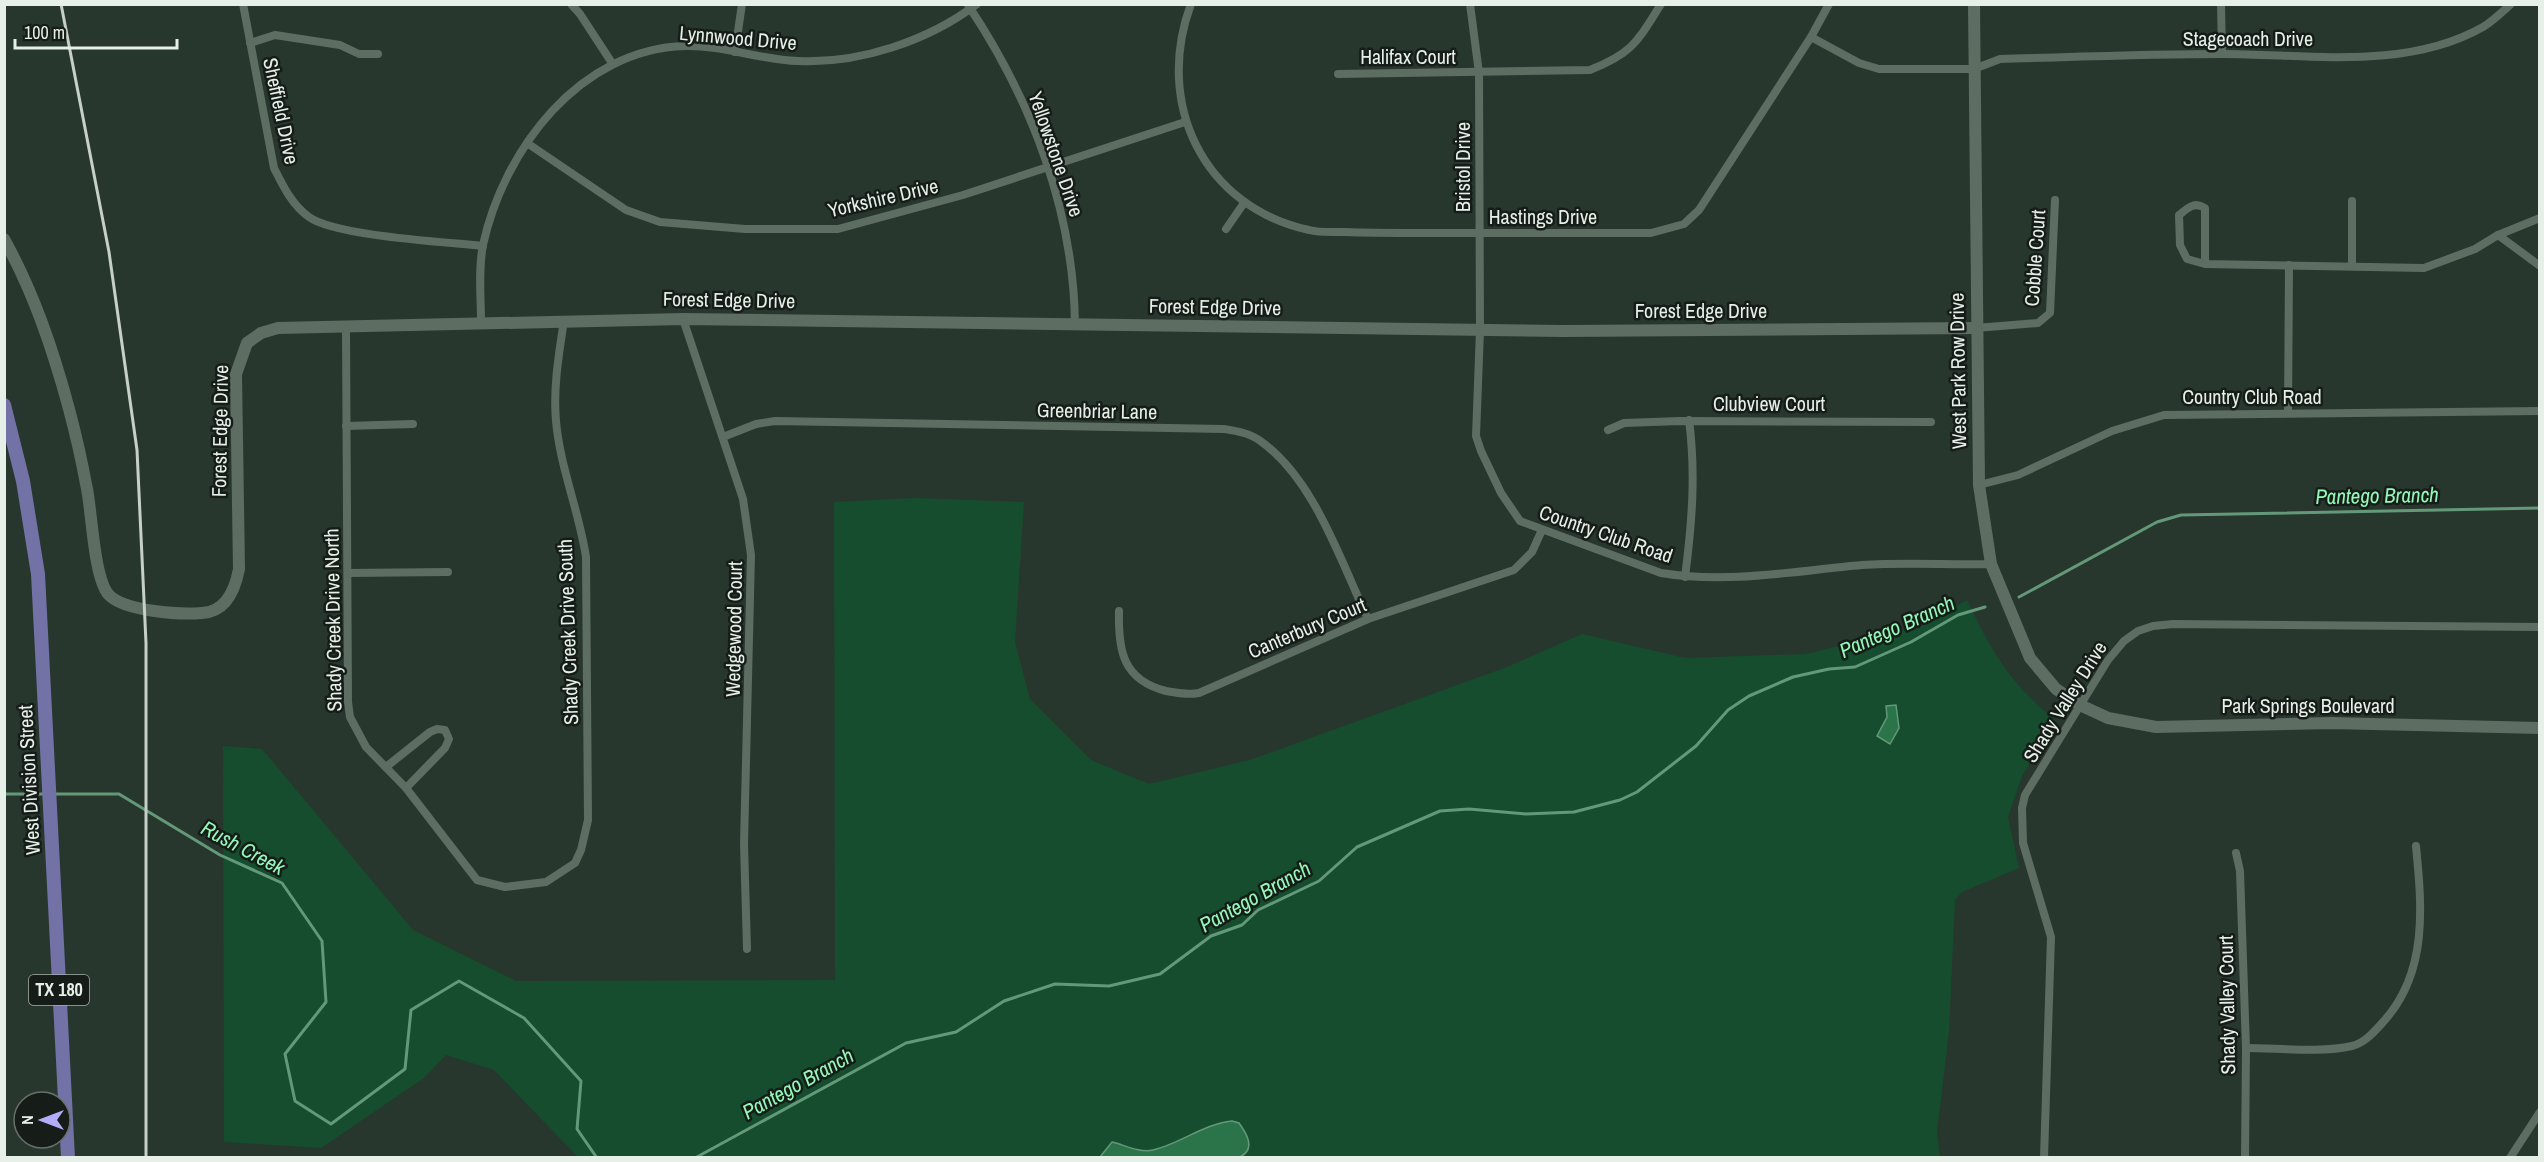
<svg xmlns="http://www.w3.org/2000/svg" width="2544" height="1162" font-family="'Archivo Narrow',sans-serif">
  <rect width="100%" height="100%" fill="#28372d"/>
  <path fill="#154d2e" d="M 915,498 L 1024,502 L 1015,642 L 1030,699 L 1091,760 L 1149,784 L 1250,760 L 1507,667 L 1582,634 L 1685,658 L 1806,654 L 1921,626 L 1967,600 C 1993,654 2009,682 2056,721 L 2022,776 L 2008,817 L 2019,868 L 1962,892 L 1955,900 L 1949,1032 L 1937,1132 L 1940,1158 L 578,1157 L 494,1070 L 446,1055 L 424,1078 L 321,1148 L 224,1142 L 223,746 L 262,749 L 413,930 L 516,981 L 835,980 L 834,502 Z"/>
  <g fill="#2b744a" stroke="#639979" stroke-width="1.5">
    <path d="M 1896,705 L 1899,728 L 1890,744 L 1877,736 L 1887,717 L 1886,706 Z"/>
    <path d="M 1232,1121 L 1239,1123 C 1247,1134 1256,1149 1240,1157 L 1100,1157 L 1112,1142 C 1125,1145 1139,1153 1153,1150 C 1180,1144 1203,1124 1232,1121 Z"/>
  </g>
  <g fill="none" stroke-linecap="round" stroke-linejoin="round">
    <g stroke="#639979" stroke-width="3">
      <path d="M 2019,597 L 2157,522 L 2181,515 L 2540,508"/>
      <path d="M 4,794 L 44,794"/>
      <path d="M 53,794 L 119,794 L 220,855 L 282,883 L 322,941 L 326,1002 L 285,1054 L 295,1101 L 331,1124 L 405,1069 L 411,1010 L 459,981 L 524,1018 L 581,1081 L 577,1129 L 597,1158"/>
      <path d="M 695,1158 L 906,1043 L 956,1032 L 1004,1001 L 1055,984 L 1109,986 L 1160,974 L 1211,936 L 1242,925 L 1258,910 L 1319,881 L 1357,847 L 1440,811 L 1469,809 L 1526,814 L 1574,812 L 1620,800 L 1637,792 L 1696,746 L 1728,710 L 1749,696 L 1793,677 L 1829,669 L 1855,667 L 1911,642 L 1958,615 L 1985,607"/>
    </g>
    <g stroke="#5d6d62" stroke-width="8">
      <path d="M 243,4 L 274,168 C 283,186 292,205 309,217 C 335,236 446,242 483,246"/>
      <path d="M 571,4 L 580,14 L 612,63"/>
      <path d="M 1191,4 C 1154,103 1203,207 1309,230 C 1320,233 1333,232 1345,232 C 1371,233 1397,233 1422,233 C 1499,233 1575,233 1651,233 L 1684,224 L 1699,210 L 1811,37 L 1829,4"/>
      <path d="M 1470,4 L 1479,73 L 1480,330 L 1476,436 L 1481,451 L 1501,493 L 1520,521 L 1661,573 C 1729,584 1794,571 1862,565 C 1905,562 1948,565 1991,564"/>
      <path d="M 2221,4 L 2222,54"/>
      <path d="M 968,5 C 1031,99 1074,211 1075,325"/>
      <path d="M 1811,37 L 1859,63 L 1879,69 L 1974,69 L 2000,59 C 2074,57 2149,54 2223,54 C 2308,54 2405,71 2483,27 C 2493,21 2502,12 2511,4"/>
      <path d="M 250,43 L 275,35 L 340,45 L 359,54 L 378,54"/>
      <path d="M 735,52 L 742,4"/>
      <path d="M 1338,74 L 1590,70 C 1633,53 1637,42 1661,4"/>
      <path d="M 527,143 L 626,210 L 660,222 L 745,229 L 838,229 L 963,195 L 1185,122"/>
      <path d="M 2540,218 L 2498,235 L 2540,266"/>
      <path d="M 1226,229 L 1244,203"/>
      <path d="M 2205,264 L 2205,208 C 2194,201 2188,208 2179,215 L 2180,245 L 2187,259 L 2205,264 L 2424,268 L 2475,249 L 2498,235"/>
      <path d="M 2352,265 L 2352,201"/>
      <path d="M 683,319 L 743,499 L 751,555 L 744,844 L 747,949"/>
      <path d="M 481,322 C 481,297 478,270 483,245 C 504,149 580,49 685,46 C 723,45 760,60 798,61 C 859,64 928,41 977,4"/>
      <path d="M 346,328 L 348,702 L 350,717 L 366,747 L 406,788 L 477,880 L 505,887 L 546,882 L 575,863 L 581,850 L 588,820 L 586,557 C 579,511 560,467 556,421 C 553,387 559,354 564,320"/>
      <path d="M 1976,328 L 2038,323 L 2050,313 L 2055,200"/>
      <path d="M 2288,413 L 2289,265"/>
      <path d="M 346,426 L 413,424"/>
      <path d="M 1608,430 L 1624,423 L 1680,421 L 1931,422"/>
      <path d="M 723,437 L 756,424 L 775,421 L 1224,429 C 1236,431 1249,433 1259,440 C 1314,478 1340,560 1368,619"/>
      <path d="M 1979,485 L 2018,475 L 2112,431 L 2164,415 L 2540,411"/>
      <path d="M 348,573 L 448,572"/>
      <path d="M 1685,577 C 1692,523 1696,474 1689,420"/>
      <path d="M 1119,611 C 1118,651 1123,680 1166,691 C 1177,693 1187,695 1199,693 L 1368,619 L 1514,570 L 1532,552 L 1542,530"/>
      <path d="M 386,767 L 430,732 L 437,729 L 445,730 L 449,739 L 445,748 L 406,788"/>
      <path d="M 2236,853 L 2240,871 L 2246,1048 L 2245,1158"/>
      <path d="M 2246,1048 C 2278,1048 2321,1053 2352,1046 C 2365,1043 2375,1031 2384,1021 C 2428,972 2422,907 2416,846"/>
      <path d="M 2044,1158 L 2051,937 L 2023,843 L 2022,808 L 2025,795 L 2108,660 L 2124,641 L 2138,631 L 2153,626 L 2173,624 L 2540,627"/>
      <path d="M 2510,1158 L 2540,1112"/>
    </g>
    <g stroke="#5d6d62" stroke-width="12">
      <path d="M 1974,4 L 1979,485 L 1991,564 L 2030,658 L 2056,689 L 2080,705 L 2108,718 L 2156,727 L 2332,723 L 2540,728"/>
      <path d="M 4,239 C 34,293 53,350 69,409 C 76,435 82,462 87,489 C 92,514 94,579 109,595 C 124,611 180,615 202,613 C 226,612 235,590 239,569 L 236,374 L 247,343 L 261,333 L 278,328 L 683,319 L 1563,331 L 1976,328"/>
    </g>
    <path stroke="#7372a6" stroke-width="14" d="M 4,405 L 23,481 L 38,574 L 68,1158"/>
    <path stroke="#c6d0c8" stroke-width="3" d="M 61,4 L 109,252 L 137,450 L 146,643 L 146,1158"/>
  </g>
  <g text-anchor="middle" stroke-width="5" stroke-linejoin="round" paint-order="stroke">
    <rect fill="#161c18" stroke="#a8b0aa" stroke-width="1.5" x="29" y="975" width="60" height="30" rx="4.5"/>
    <g font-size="18" font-weight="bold" fill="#e6efe8">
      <text x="59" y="996">TX 180</text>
    </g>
    <g font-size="20" fill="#e6efe8" stroke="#161c18">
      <text transform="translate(738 38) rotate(5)" y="7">Lynnwood Drive</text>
      <text x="2248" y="46">Stagecoach Drive</text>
      <text x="1408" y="64">Halifax Court</text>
      <text transform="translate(281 111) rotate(78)" y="7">Sheffield Drive</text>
      <text transform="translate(1056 154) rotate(71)" y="7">Yellowstone Drive</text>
      <text transform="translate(1463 167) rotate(-90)" y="7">Bristol Drive</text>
      <text transform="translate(883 198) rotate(-13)" y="7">Yorkshire Drive</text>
      <text x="1543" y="224">Hastings Drive</text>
      <text transform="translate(2035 258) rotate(-86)" y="7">Cobble Court</text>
      <text transform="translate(729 300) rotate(1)" y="7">Forest Edge Drive</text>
      <text transform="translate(1215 307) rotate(1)" y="7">Forest Edge Drive</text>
      <text x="1701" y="318">Forest Edge Drive</text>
      <text transform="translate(1958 371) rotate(-91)" y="7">West Park Row Drive</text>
      <text x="2252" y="404">Country Club Road</text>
      <text x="1769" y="411">Clubview Court</text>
      <text transform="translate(1097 411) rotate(1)" y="7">Greenbriar Lane</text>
      <text transform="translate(220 431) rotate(-89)" y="7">Forest Edge Drive</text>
      <text transform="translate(1606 534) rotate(19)" y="7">Country Club Road</text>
      <text transform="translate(333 620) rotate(-91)" y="7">Shady Creek Drive North</text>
      <text transform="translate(1307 628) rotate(-23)" y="7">Canterbury Court</text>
      <text transform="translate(734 629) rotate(-89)" y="7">Wedgewood Court</text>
      <text transform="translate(568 632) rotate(-92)" y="7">Shady Creek Drive South</text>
      <text transform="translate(2065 702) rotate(-58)" y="7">Shady Valley Drive</text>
      <text x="2308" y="713">Park Springs Boulevard</text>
      <text transform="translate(29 780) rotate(-93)" y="7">West Division Street</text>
      <text transform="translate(2227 1005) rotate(-91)" y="7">Shady Valley Court</text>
    </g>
    <g font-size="21" font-style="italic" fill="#94f8b8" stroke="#161c18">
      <text transform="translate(2377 496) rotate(-1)" y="7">Pantego Branch</text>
      <text transform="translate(1897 627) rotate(-24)" y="7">Pantego Branch</text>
      <text transform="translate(243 848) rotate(28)" y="7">Rush Creek</text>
      <text transform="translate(1255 897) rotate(-29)" y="7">Pantego Branch</text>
      <text transform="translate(798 1084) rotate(-29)" y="7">Pantego Branch</text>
    </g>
  </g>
  <rect width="2544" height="1162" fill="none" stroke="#e6efe8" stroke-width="12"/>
  <g transform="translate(42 1120) rotate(270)"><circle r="28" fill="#161c18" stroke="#69706b" stroke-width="1.5"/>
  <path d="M0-4.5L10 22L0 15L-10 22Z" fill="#b2adf9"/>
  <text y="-9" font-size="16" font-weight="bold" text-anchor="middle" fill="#e6efe8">N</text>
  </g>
  <path d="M15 39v9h162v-9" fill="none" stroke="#e6efe8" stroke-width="3"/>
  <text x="24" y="39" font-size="18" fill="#e6efe8" stroke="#161c18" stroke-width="4.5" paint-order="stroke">100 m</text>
</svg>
